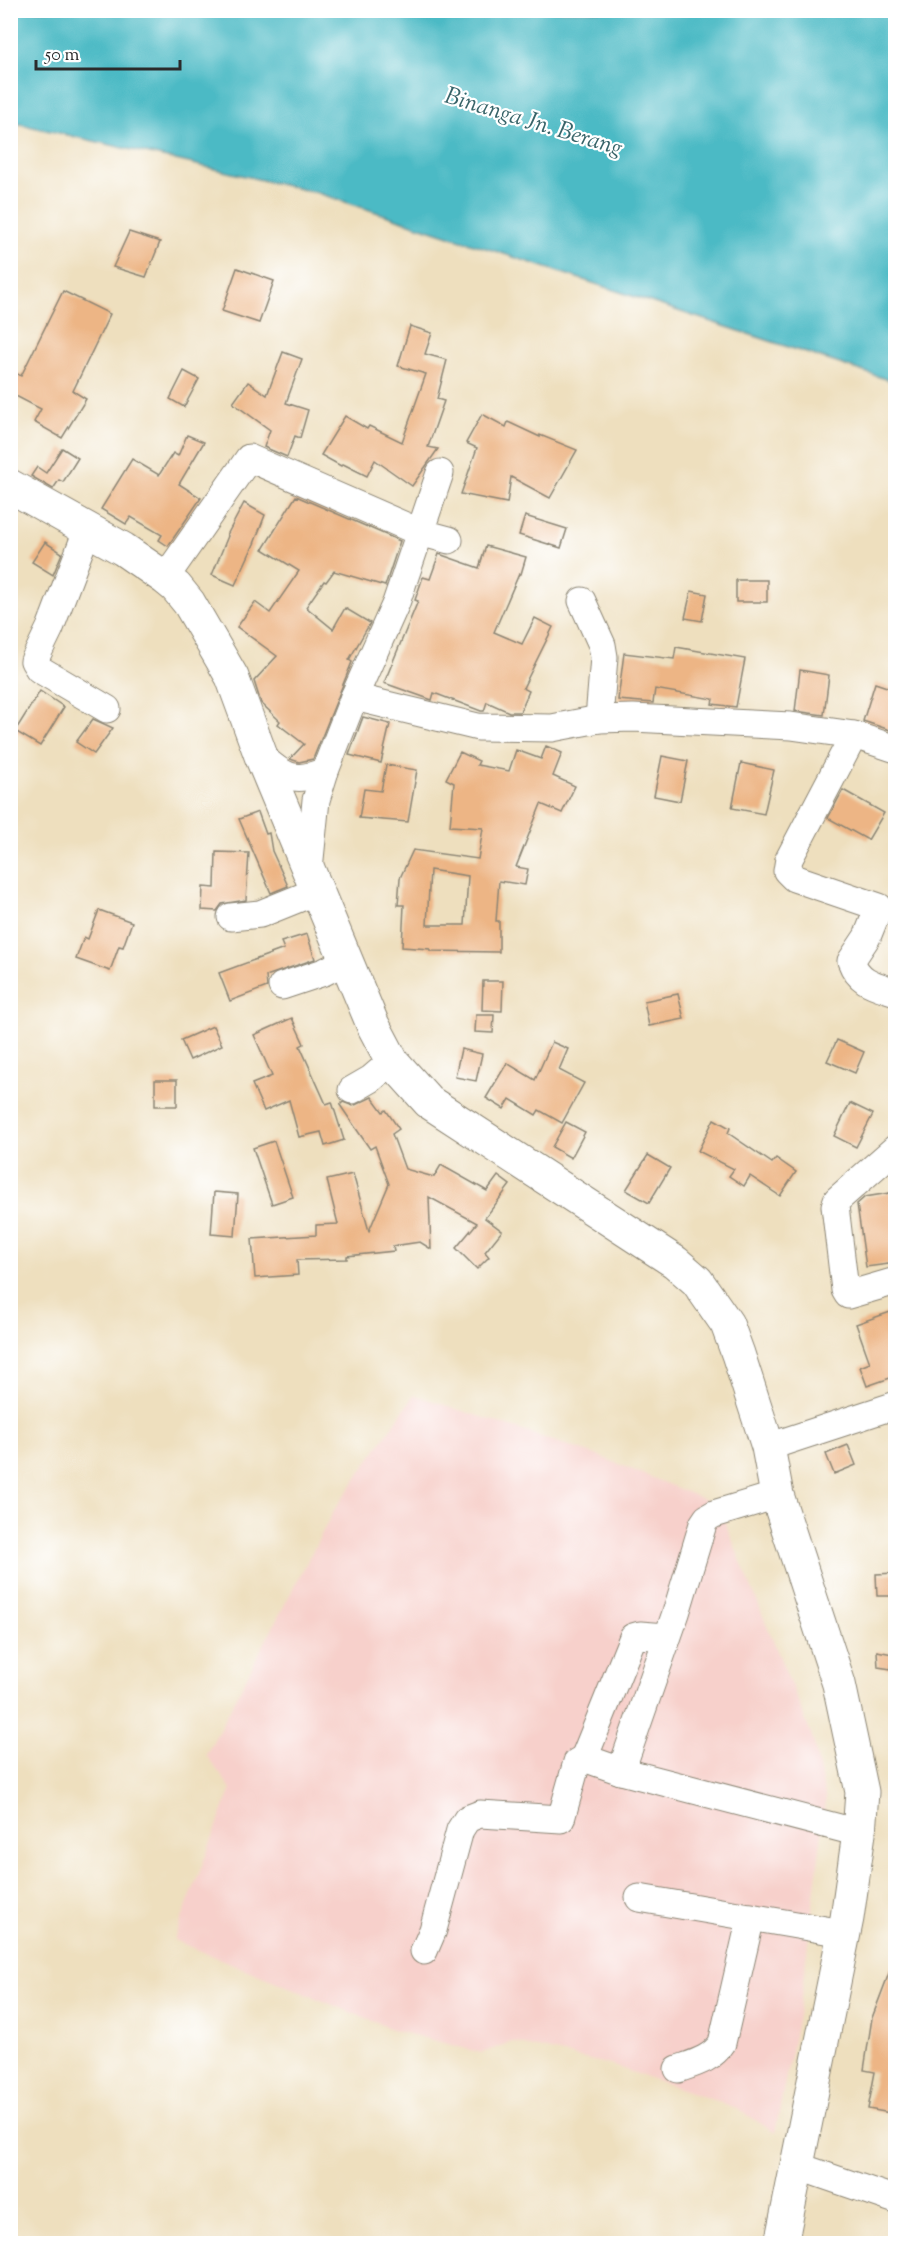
<svg xmlns="http://www.w3.org/2000/svg" width="906" height="2254" font-family="'Sorts Mill Goudy',serif">
  <rect width="100%" height="100%" fill="#fff"/>
  <filter id="ink" filterUnits="userSpaceOnUse"><feTurbulence type="fractalNoise" baseFrequency=".0167" numOctaves="2"/><feDisplacementMap in="SourceGraphic" scale="12" xChannelSelector="R" yChannelSelector="G"/><feConvolveMatrix kernelMatrix="1 2 1 2 8 2 1 2 1" color-interpolation-filters="sRGB"/></filter>
  <filter id="wash" filterUnits="userSpaceOnUse"><feTurbulence type="fractalNoise" baseFrequency=".008" numOctaves="4" result="noise"/><feDisplacementMap in="SourceGraphic" scale="24" xChannelSelector="R" yChannelSelector="G"/><feGaussianBlur stdDeviation="1.35" result="paint"/><feColorMatrix in="noise" values="0 0 0 0 0 0 0 0 0 0 0 0 0 0 0 0 0 1.4 0 .05"/><feComposite in="paint" operator="in"/></filter>
  <g filter="url(#wash)">
    <rect width="100%" height="100%" fill="#eedfbe"/>
    <path fill="#f7d0cb" d="M 414,1395 L 599,1456 L 718,1505 L 813,1739 L 826,1801 L 800,2005 L 775,2133 L 737,2108 L 611,2065 L 512,2042 L 482,2053 L 394,2030 L 174,1940 L 231,1789 L 206,1755 L 333,1512 Z"/>
    <path fill="#4cbac5" stroke="#3c7278" stroke-width="1.5" d="M 11,10 L 895,11 L 895,382 L 318,193 L 11,122 Z"/>
    <g id="blocks">
      <g fill="#edb585" fill-rule="evenodd">
        <path d="M 129,232 L 160,242 L 146,277 L 113,267 Z"/>
        <path d="M 237,268 L 274,281 L 259,323 L 222,311 Z"/>
        <path d="M 63,291 L 110,314 L 73,391 L 86,399 L 62,438 L 34,422 L 41,409 L 10,393 L 10,370 L 21,376 Z"/>
        <path d="M 410,326 L 432,333 L 425,354 L 447,360 L 437,399 L 444,401 L 428,447 L 438,449 L 412,486 L 375,460 L 367,476 L 343,464 L 341,466 L 321,455 L 345,416 L 367,429 L 369,426 L 402,442 L 426,374 L 398,366 Z"/>
        <path d="M 283,352 L 302,359 L 286,403 L 308,410 L 300,438 L 295,436 L 287,457 L 264,447 L 270,430 L 233,403 L 248,382 L 267,395 Z"/>
        <path d="M 184,371 L 199,379 L 184,407 L 170,399 Z"/>
        <path d="M 482,414 L 506,427 L 508,422 L 540,437 L 540,435 L 577,450 L 550,498 L 511,477 L 507,503 L 461,494 L 477,448 L 466,443 Z"/>
        <path d="M 187,435 L 204,442 L 179,484 L 201,498 L 168,546 L 159,540 L 162,535 L 131,517 L 126,524 L 101,509 L 132,459 L 159,475 L 173,453 L 178,456 Z"/>
        <path d="M 62,448 L 78,458 L 63,482 L 59,480 L 53,489 L 31,476 L 37,467 L 46,473 Z"/>
        <path d="M 296,496 L 400,541 L 385,586 L 334,571 L 326,582 L 324,581 L 306,607 L 333,629 L 345,608 L 370,623 L 349,660 L 352,662 L 313,759 L 299,762 L 290,759 L 304,744 L 278,724 L 280,721 L 261,703 L 254,681 L 277,656 L 237,627 L 255,602 L 270,613 L 299,571 L 263,549 Z"/>
        <path d="M 244,503 L 265,515 L 254,544 L 235,585 L 212,575 L 228,536 L 227,535 Z"/>
        <path d="M 525,516 L 567,529 L 561,548 L 519,535 Z"/>
        <path d="M 45,542 L 62,553 L 53,575 L 32,562 Z"/>
        <path d="M 486,546 L 526,557 L 521,574 L 519,574 L 494,632 L 522,644 L 535,618 L 553,627 L 523,688 L 529,691 L 520,712 L 509,712 L 487,702 L 484,711 L 481,711 L 434,693 L 432,700 L 384,683 L 418,601 L 415,600 L 423,577 L 430,579 L 439,554 L 479,568 Z"/>
        <rect x="736" y="580" width="31" height="22"/>
        <path d="M 691,591 L 707,594 L 702,621 L 685,618 Z"/>
        <path d="M 676,647 L 745,659 L 736,707 L 712,704 L 713,699 L 655,689 L 653,703 L 618,700 L 624,653 L 674,659 Z"/>
        <path d="M 800,670 L 829,675 L 824,715 L 795,711 Z"/>
        <path d="M 875,683 L 896,690 L 896,732 L 863,721 Z"/>
        <path d="M 40,691 L 64,707 L 40,746 L 15,731 Z"/>
        <path d="M 363,717 L 390,724 L 381,763 L 349,755 Z"/>
        <path d="M 93,719 L 113,728 L 94,754 L 76,742 Z"/>
        <path d="M 546,746 L 562,753 L 553,776 L 575,786 L 562,813 L 541,804 L 516,867 L 528,869 L 525,885 L 499,881 L 496,921 L 499,921 L 499,952 L 430,951 L 430,949 L 402,947 L 404,905 L 398,905 L 400,878 L 413,850 L 478,859 L 483,828 L 450,826 L 454,783 L 446,779 L 460,752 L 479,761 L 477,765 L 509,771 L 516,750 L 541,759 ZM 430,870 L 468,876 L 465,925 L 427,925 Z"/>
        <path d="M 662,756 L 688,761 L 680,801 L 654,796 Z"/>
        <path d="M 741,763 L 774,770 L 764,814 L 732,808 Z"/>
        <path d="M 386,765 L 417,770 L 408,822 L 359,818 L 364,789 L 381,791 Z"/>
        <path d="M 843,790 L 884,813 L 868,840 L 828,818 Z"/>
        <path d="M 258,812 L 266,834 L 269,833 L 272,851 L 288,886 L 271,893 L 239,819 Z"/>
        <path d="M 216,852 L 249,853 L 246,900 L 222,904 L 217,911 L 202,910 L 203,887 L 215,888 Z"/>
        <path d="M 99,910 L 132,922 L 123,947 L 119,946 L 110,971 L 76,959 L 84,937 L 88,939 Z"/>
        <path d="M 307,934 L 315,959 L 266,976 L 267,987 L 230,1001 L 219,973 L 284,949 L 281,942 Z"/>
        <path d="M 483,981 L 503,981 L 502,1011 L 482,1010 Z"/>
        <path d="M 678,994 L 684,1019 L 649,1026 L 644,1001 Z"/>
        <path d="M 476,1015 L 494,1015 L 493,1033 L 475,1032 Z"/>
        <path d="M 292,1018 L 304,1044 L 300,1046 L 326,1104 L 332,1102 L 344,1140 L 325,1146 L 321,1132 L 299,1137 L 289,1100 L 264,1111 L 252,1084 L 272,1076 L 254,1035 Z"/>
        <path d="M 213,1026 L 222,1045 L 190,1060 L 181,1040 Z"/>
        <path d="M 837,1040 L 864,1052 L 855,1073 L 827,1061 Z"/>
        <path d="M 552,1042 L 568,1049 L 559,1070 L 584,1083 L 562,1123 L 539,1110 L 536,1115 L 510,1099 L 504,1109 L 486,1098 L 507,1063 L 535,1080 Z"/>
        <path d="M 461,1049 L 482,1054 L 476,1081 L 455,1077 Z"/>
        <rect x="155" y="1080" width="22" height="26"/>
        <path d="M 372,1097 L 383,1112 L 386,1110 L 399,1129 L 392,1134 L 405,1169 L 434,1177 L 441,1165 L 487,1191 L 498,1176 L 510,1185 L 485,1218 L 502,1231 L 485,1252 L 489,1257 L 477,1269 L 456,1248 L 477,1223 L 429,1197 L 431,1249 L 420,1242 L 393,1246 L 394,1251 L 347,1256 L 347,1259 L 297,1260 L 298,1275 L 255,1278 L 252,1239 L 316,1235 L 316,1225 L 338,1224 L 327,1180 L 353,1174 L 369,1231 L 389,1184 L 375,1146 L 370,1149 L 340,1105 L 343,1102 L 353,1106 Z"/>
        <path d="M 850,1103 L 873,1114 L 856,1147 L 834,1136 Z"/>
        <path d="M 714,1119 L 730,1128 L 728,1133 L 772,1163 L 776,1158 L 796,1172 L 780,1196 L 750,1176 L 744,1186 L 729,1176 L 734,1169 L 698,1151 Z"/>
        <path d="M 566,1122 L 585,1132 L 571,1158 L 552,1147 Z"/>
        <path d="M 274,1141 L 293,1197 L 272,1204 L 253,1148 Z"/>
        <path d="M 648,1155 L 670,1168 L 649,1203 L 626,1190 Z"/>
        <path d="M 214,1192 L 238,1194 L 235,1236 L 211,1234 Z"/>
        <path d="M 896,1192 L 896,1263 L 866,1267 L 857,1204 L 865,1197 Z"/>
        <path d="M 896,1310 L 896,1376 L 867,1386 L 860,1367 L 870,1363 L 856,1324 Z"/>
        <path d="M 848,1445 L 856,1465 L 834,1474 L 826,1454 Z"/>
        <path d="M 896,1573 L 896,1596 L 877,1596 L 876,1574 Z"/>
        <path d="M 877,1651 L 893,1654 L 891,1669 L 878,1667 Z"/>
        <path d="M 894,1960 L 896,1960 L 896,2114 L 868,2109 L 875,2072 L 864,2070 L 872,2018 Z"/>
      </g>
    </g>
  </g>
  <g filter="url(#ink)">
    <use href="#blocks" fill-opacity="0" stroke="#8c8574" stroke-width="1.5"/>
    <g fill="none" stroke-linecap="round" stroke-linejoin="round">
      <g stroke="#8c8574" stroke-width="29">
        <g id="minor">
          <path d="M 88,528 L 50,628 L 34,661 L 39,669 L 107,709"/>
          <path d="M 165,578 L 249,458 L 419,532 L 449,540"/>
          <path d="M 582,601 L 602,645 L 604,657 L 599,719"/>
          <path d="M 354,697 L 478,727 L 552,728 L 599,719 L 633,718 L 791,726 L 854,735 L 896,749"/>
          <path d="M 854,735 L 789,859 L 787,871 L 794,878 L 879,907 L 867,937 L 851,961 C 859,983 875,985 896,992"/>
          <path d="M 261,756 C 284,777 295,784 325,771"/>
          <path d="M 309,869 L 316,800 L 325,771 L 354,697 L 396,603 L 440,473"/>
          <path d="M 231,917 L 260,914 L 317,891"/>
          <path d="M 282,986 L 324,972 L 346,961"/>
          <path d="M 352,1090 L 371,1079 L 392,1061"/>
          <path d="M 896,1148 L 837,1200 L 835,1206 L 845,1290 L 848,1295 L 896,1281"/>
          <path d="M 768,1447 L 896,1405"/>
          <path d="M 777,1495 L 714,1514 L 707,1518 L 703,1524 L 676,1613 L 621,1771 L 859,1833"/>
          <path d="M 584,1758 L 633,1637 L 640,1635 L 667,1637"/>
          <path d="M 639,1898 L 843,1933"/>
          <path d="M 424,1951 L 433,1930 L 460,1830 L 467,1819 L 480,1814 L 561,1819 L 577,1762 L 584,1758 L 621,1771"/>
          <path d="M 678,2069 C 695,2063 712,2059 722,2043 L 751,1917"/>
          <path d="M 797,2166 L 896,2200"/>
        </g>
      </g>
      <g stroke="#8c8574" stroke-width="35">
        <path id="major" d="M 10,486 L 123,549 L 165,578 L 176,587 L 189,603 L 232,677 L 261,756 L 373,1025 L 392,1061 L 429,1102 L 675,1262 L 697,1281 L 727,1324 L 738,1354 L 768,1447 L 777,1495 L 839,1684 L 862,1792 L 859,1833 L 847,1918 L 781,2244"/>
      </g>
      <use href="#minor" stroke="#fff" stroke-width="27"/>
      <use href="#major" stroke="#fff" stroke-width="33"/>
    </g>
  </g>
  <g text-anchor="middle" stroke-width="4.5" stroke-linejoin="round" paint-order="stroke">
    <g font-size="24" font-style="italic" fill="#386469" stroke="#fff">
      <text transform="translate(534 121) rotate(17)" y="8">Binanga Jn. Berang</text>
    </g>
  </g>
  <rect width="906" height="2254" fill="none" stroke="#fff" stroke-width="36"/>
  <path d="M36 60v9h144v-9" fill="none" stroke="#2b2b2b" stroke-width="3"/>
  <text x="45" y="60" font-size="18" fill="#2b2b2b" stroke="#ffffff" stroke-width="4.5" paint-order="stroke">50 m</text>
</svg>
